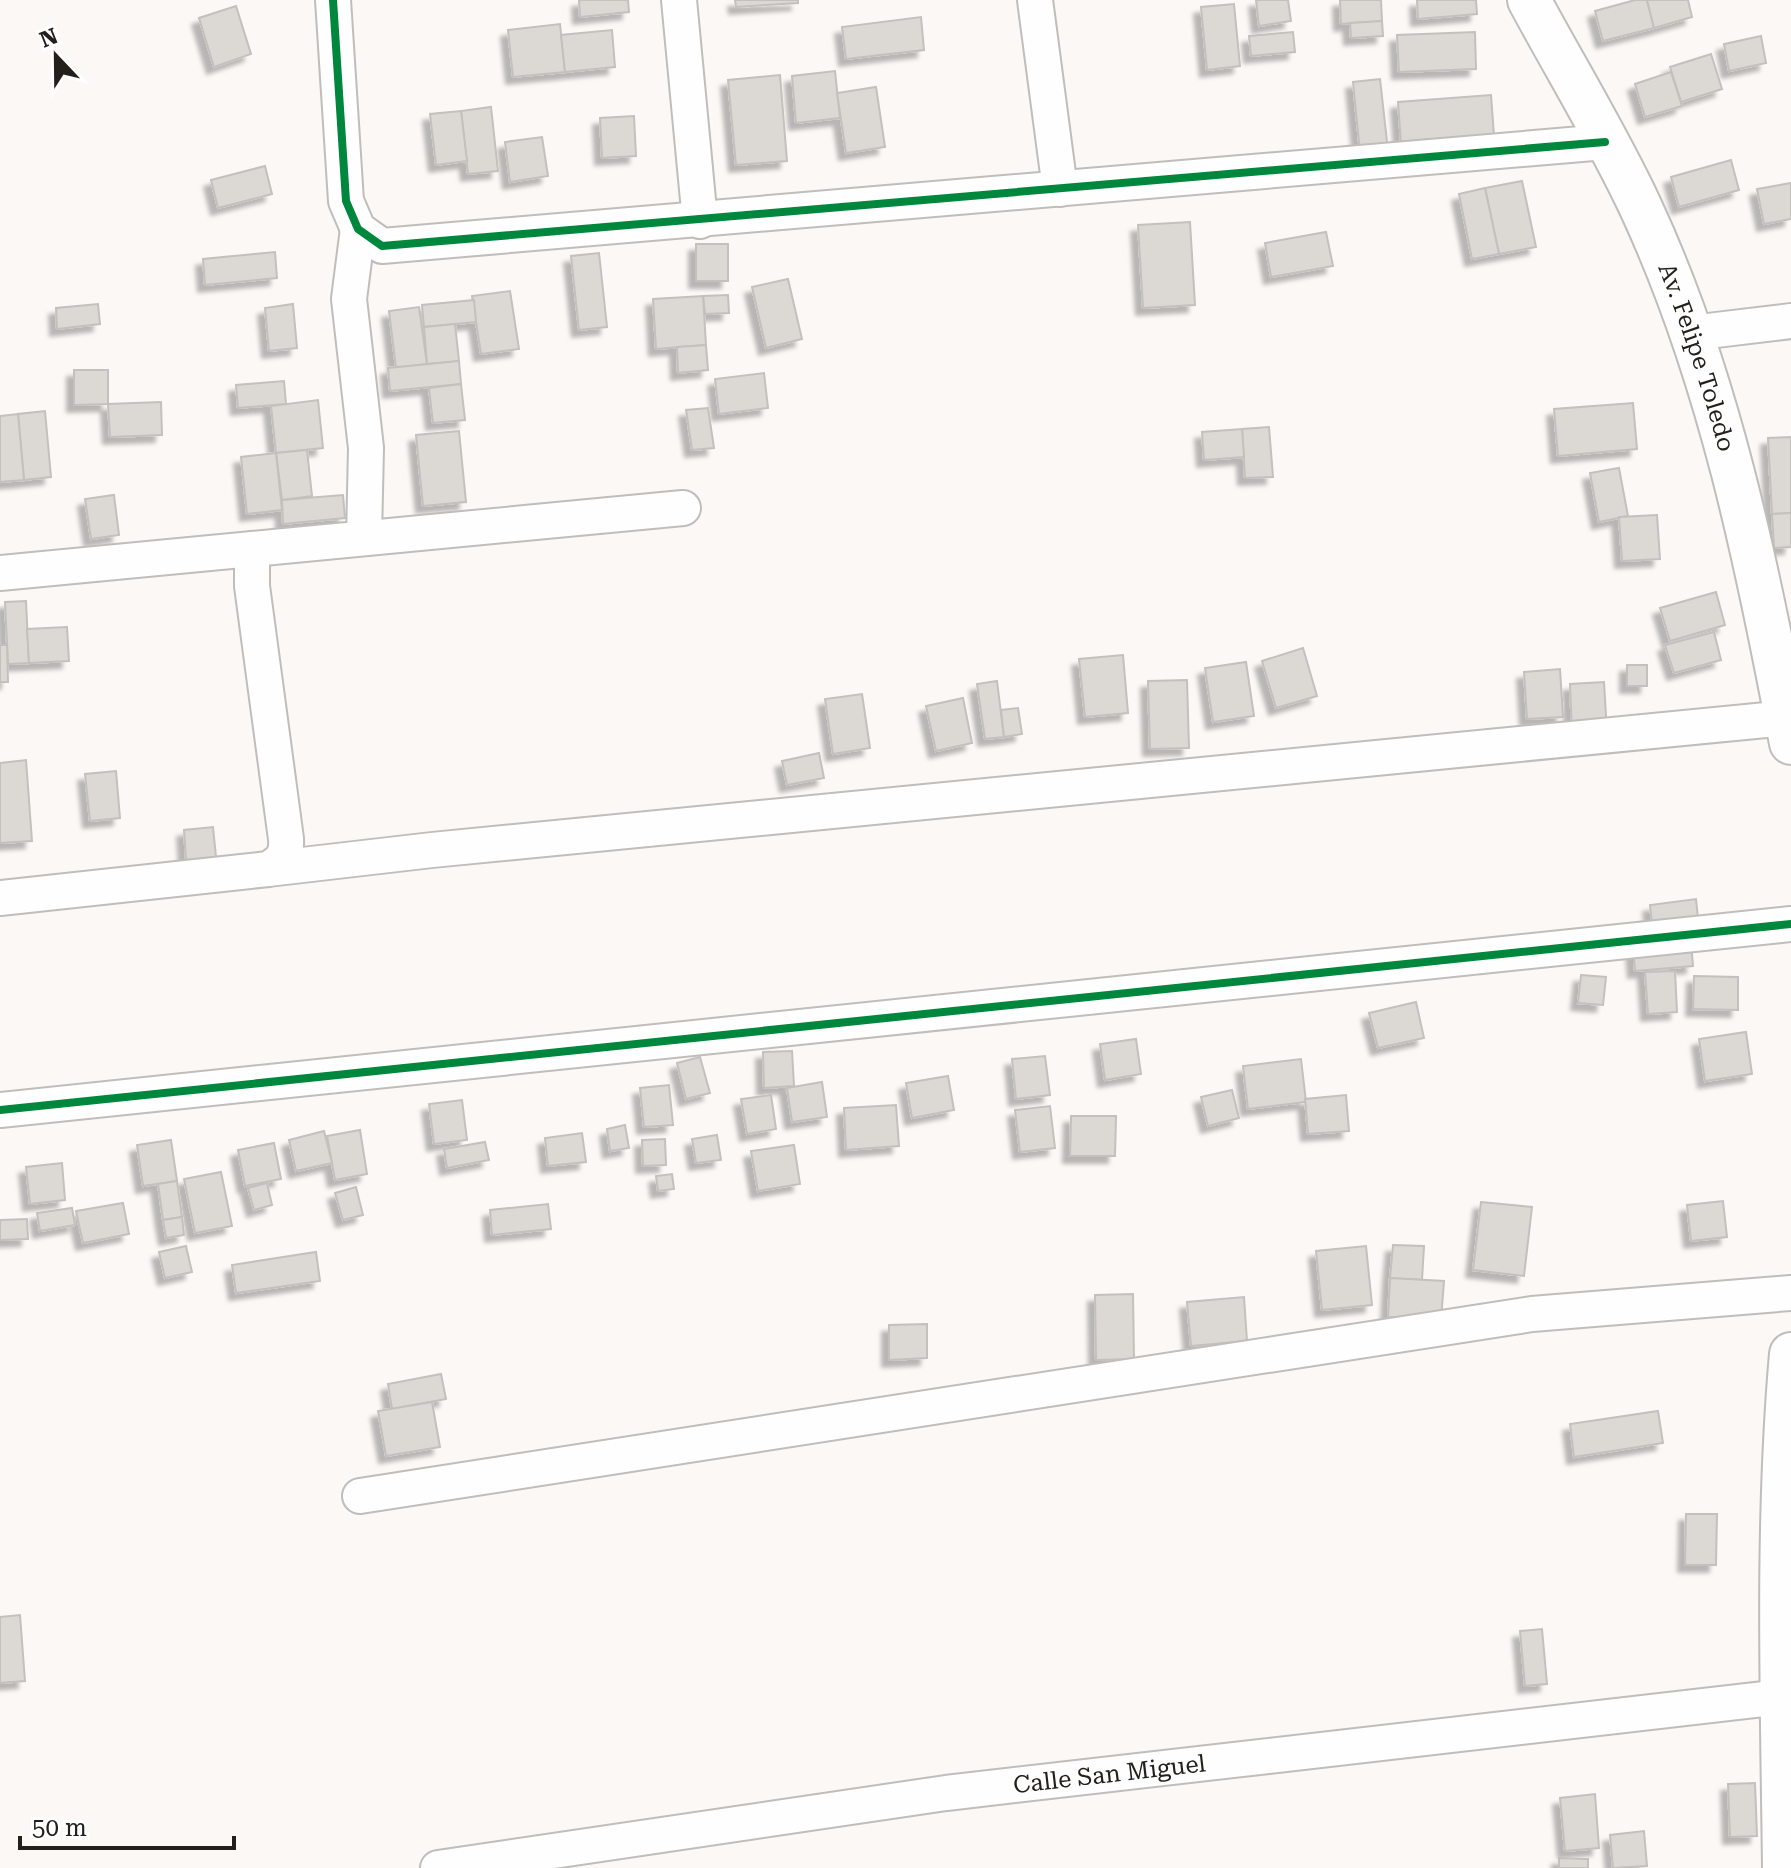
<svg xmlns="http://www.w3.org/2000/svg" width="1791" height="1868" font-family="'Roboto Serif',serif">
  <defs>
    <filter id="shadow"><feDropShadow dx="-7" dy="7" stdDeviation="2" flood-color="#0004"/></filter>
  </defs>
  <rect width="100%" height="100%" fill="#fbf8f5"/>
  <g fill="#dcd9d5" stroke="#c3c0bd" stroke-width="2" filter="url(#shadow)">
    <path d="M 579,0 L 628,0 L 629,12 L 580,17 Z"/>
    <path d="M 735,0 L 798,0 L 798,3 L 736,7 Z"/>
    <path d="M 1256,0 L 1288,0 L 1291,21 L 1259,26 Z"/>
    <path d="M 1340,0 L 1381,0 L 1382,21 L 1341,24 Z"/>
    <path d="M 1417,0 L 1476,0 L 1477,14 L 1418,19 Z"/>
    <path d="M 1635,0 L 1647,0 L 1654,28 L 1603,41 L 1595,11 Z"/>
    <path d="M 1647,0 L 1688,0 L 1692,17 L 1654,28 Z"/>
    <path d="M 1234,4 L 1240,66 L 1207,70 L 1201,7 Z"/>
    <path d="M 236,6 L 251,54 L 214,67 L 199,18 Z"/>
    <path d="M 921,17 L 924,50 L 846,59 L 842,27 Z"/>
    <path d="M 1382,21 L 1383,36 L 1351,38 L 1350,23 Z"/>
    <path d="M 560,24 L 565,72 L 513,77 L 508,30 Z"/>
    <path d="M 612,30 L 615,67 L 565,72 L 561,35 Z"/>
    <path d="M 1293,32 L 1295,52 L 1251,56 L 1249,36 Z"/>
    <path d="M 1475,32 L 1476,69 L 1399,72 L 1397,35 Z"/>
    <path d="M 1761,36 L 1766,63 L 1729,71 L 1724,44 Z"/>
    <path d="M 1711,54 L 1722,89 L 1681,102 L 1670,67 Z"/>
    <path d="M 835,71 L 840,118 L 796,123 L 792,76 Z"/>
    <path d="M 1671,72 L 1682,106 L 1645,117 L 1635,84 Z"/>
    <path d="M 780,75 L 787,161 L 736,165 L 728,80 Z"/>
    <path d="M 1380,79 L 1389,159 L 1361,162 L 1353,82 Z"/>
    <path d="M 876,87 L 885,147 L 846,153 L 837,93 Z"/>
    <path d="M 1491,95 L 1495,149 L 1402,157 L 1398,102 Z"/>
    <path d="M 491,107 L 498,171 L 468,174 L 461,111 Z"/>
    <path d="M 461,111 L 467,161 L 436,165 L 430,114 Z"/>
    <path d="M 634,116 L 636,156 L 602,158 L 600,118 Z"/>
    <path d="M 542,137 L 548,176 L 510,182 L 505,142 Z"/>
    <path d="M 1731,160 L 1739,190 L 1679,207 L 1671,177 Z"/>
    <path d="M 265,166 L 272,194 L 218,208 L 211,180 Z"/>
    <path d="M 1522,181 L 1536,247 L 1499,254 L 1485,188 Z"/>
    <path d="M 1791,183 L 1791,219 L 1764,224 L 1757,189 Z"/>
    <path d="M 1485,188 L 1499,254 L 1472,259 L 1459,194 Z"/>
    <path d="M 1190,222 L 1195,305 L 1143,308 L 1138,225 Z"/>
    <path d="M 1326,232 L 1333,266 L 1271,277 L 1265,243 Z"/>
    <rect x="696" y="244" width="32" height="37"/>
    <path d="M 275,252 L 277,278 L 205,285 L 203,259 Z"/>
    <path d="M 599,253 L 607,327 L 579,330 L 571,256 Z"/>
    <path d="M 788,279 L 802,339 L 766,348 L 752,287 Z"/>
    <path d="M 510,291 L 519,349 L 481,354 L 472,296 Z"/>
    <path d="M 728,295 L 729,313 L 705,314 L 703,296 Z"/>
    <path d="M 703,296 L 706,345 L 656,349 L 653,299 Z"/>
    <path d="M 474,300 L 476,322 L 424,327 L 422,305 Z"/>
    <path d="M 98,304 L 100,324 L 57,329 L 56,308 Z"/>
    <path d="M 293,304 L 297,348 L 269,351 L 265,308 Z"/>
    <path d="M 419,307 L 427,364 L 396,368 L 389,311 Z"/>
    <path d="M 455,324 L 459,361 L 427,364 L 424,327 Z"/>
    <path d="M 706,345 L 708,370 L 678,373 L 677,347 Z"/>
    <path d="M 459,361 L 461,384 L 390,391 L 388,368 Z"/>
    <path d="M 74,370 L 108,370 L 108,404 L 74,405 Z"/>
    <path d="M 764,373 L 768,408 L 719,414 L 715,379 Z"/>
    <path d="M 284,381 L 286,404 L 238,408 L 236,385 Z"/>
    <path d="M 461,384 L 465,420 L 433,423 L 429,388 Z"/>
    <path d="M 318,400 L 323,448 L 276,453 L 271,406 Z"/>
    <path d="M 161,402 L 162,435 L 110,437 L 108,404 Z"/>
    <path d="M 1633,403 L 1637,449 L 1558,456 L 1554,409 Z"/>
    <path d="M 708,408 L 714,448 L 692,450 L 686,410 Z"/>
    <path d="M 45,411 L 51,477 L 24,480 L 18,414 Z"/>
    <path d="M 18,414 L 24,480 L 0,482 L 0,416 Z"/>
    <path d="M 1269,427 L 1273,477 L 1245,478 L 1242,429 Z"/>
    <path d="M 1242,429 L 1244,457 L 1204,460 L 1202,432 Z"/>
    <path d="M 459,431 L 466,502 L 423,506 L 416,435 Z"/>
    <path d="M 1791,437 L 1791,513 L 1772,514 L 1768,438 Z"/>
    <path d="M 307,450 L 312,496 L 282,500 L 276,453 Z"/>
    <path d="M 276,453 L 282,510 L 247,514 L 241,457 Z"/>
    <path d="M 1619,468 L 1628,516 L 1599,522 L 1590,473 Z"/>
    <path d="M 114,495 L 119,535 L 91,539 L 85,499 Z"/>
    <path d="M 343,495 L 345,518 L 283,524 L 282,500 Z"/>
    <path d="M 1791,513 L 1791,547 L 1774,548 L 1772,514 Z"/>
    <path d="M 1657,515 L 1660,559 L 1622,561 L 1619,517 Z"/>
    <path d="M 1716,592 L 1725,625 L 1670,641 L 1660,608 Z"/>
    <path d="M 26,601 L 29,663 L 8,664 L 5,602 Z"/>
    <path d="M 67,627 L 69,661 L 29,663 L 27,629 Z"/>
    <path d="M 1714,632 L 1721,660 L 1674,673 L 1665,645 Z"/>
    <path d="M 0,645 L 7,645 L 8,682 L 0,682 Z"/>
    <path d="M 1303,648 L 1317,696 L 1276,708 L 1262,661 Z"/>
    <path d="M 1123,655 L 1128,713 L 1085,717 L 1079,659 Z"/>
    <path d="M 1246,662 L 1254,716 L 1213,722 L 1205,668 Z"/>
    <rect x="1627" y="665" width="20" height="21"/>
    <path d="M 1560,669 L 1563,717 L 1527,719 L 1524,672 Z"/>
    <path d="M 1187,680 L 1189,748 L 1150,749 L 1148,681 Z"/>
    <path d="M 997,681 L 1004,737 L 985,739 L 977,684 Z"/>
    <path d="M 1604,682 L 1607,733 L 1572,735 L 1570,684 Z"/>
    <path d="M 862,694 L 870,748 L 833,754 L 825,699 Z"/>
    <path d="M 963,698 L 972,743 L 936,751 L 926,706 Z"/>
    <path d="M 1018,708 L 1022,734 L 1004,737 L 1001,710 Z"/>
    <path d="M 819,753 L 824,778 L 787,785 L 782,761 Z"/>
    <path d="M 26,760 L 32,841 L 0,843 L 0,763 Z"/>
    <path d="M 116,771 L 120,818 L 90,821 L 85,774 Z"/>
    <path d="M 213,827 L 216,857 L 186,860 L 184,830 Z"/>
    <path d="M 1696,899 L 1699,928 L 1653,933 L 1650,905 Z"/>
    <path d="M 1691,942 L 1693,966 L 1635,971 L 1633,947 Z"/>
    <path d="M 1675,971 L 1677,1012 L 1648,1014 L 1645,972 Z"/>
    <path d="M 1581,975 L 1606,977 L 1603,1005 L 1578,1003 Z"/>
    <path d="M 1694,976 L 1738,977 L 1738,1010 L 1693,1009 Z"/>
    <path d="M 1416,1002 L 1424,1038 L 1378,1048 L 1369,1013 Z"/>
    <path d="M 1746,1032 L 1752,1074 L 1705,1081 L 1699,1039 Z"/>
    <path d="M 1136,1039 L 1141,1074 L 1105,1080 L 1100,1044 Z"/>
    <path d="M 792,1051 L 794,1086 L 764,1088 L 763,1052 Z"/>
    <path d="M 1045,1056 L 1050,1095 L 1016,1099 L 1012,1059 Z"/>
    <path d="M 700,1057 L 710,1093 L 686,1099 L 677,1063 Z"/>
    <path d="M 1301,1059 L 1306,1102 L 1248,1109 L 1243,1066 Z"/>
    <path d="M 948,1076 L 954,1110 L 912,1118 L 906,1083 Z"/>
    <path d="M 822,1082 L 827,1117 L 792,1122 L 787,1088 Z"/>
    <path d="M 669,1085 L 673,1125 L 644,1127 L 640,1088 Z"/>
    <path d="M 1232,1090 L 1239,1118 L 1208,1126 L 1201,1097 Z"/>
    <path d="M 771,1095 L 776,1129 L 747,1134 L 741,1099 Z"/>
    <path d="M 1346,1095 L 1349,1131 L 1308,1134 L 1305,1099 Z"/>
    <path d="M 462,1100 L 467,1140 L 434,1144 L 429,1104 Z"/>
    <path d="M 896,1105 L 899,1146 L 846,1150 L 844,1108 Z"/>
    <path d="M 1050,1106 L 1055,1148 L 1020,1152 L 1015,1110 Z"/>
    <path d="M 1071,1116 L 1116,1116 L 1115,1156 L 1070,1156 Z"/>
    <path d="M 625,1125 L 629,1148 L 610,1151 L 607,1129 Z"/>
    <path d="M 360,1130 L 367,1174 L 335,1180 L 327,1136 Z"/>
    <path d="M 324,1131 L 332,1163 L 296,1171 L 289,1140 Z"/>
    <path d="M 582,1133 L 586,1162 L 548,1166 L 545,1138 Z"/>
    <path d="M 717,1135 L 721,1160 L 696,1163 L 692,1139 Z"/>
    <path d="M 665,1139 L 666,1165 L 643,1166 L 642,1140 Z"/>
    <path d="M 171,1140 L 177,1181 L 143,1186 L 137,1145 Z"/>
    <path d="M 485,1142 L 489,1160 L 447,1168 L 444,1149 Z"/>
    <path d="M 274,1143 L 281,1179 L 245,1186 L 238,1150 Z"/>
    <path d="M 794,1145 L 800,1184 L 758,1191 L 751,1151 Z"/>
    <path d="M 62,1163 L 65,1200 L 30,1204 L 26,1167 Z"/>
    <path d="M 221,1172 L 232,1226 L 195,1233 L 184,1179 Z"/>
    <path d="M 672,1174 L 674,1189 L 658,1191 L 656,1176 Z"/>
    <path d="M 177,1181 L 182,1217 L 163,1220 L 158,1184 Z"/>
    <path d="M 267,1183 L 272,1205 L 254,1210 L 248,1188 Z"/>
    <path d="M 356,1187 L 363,1215 L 343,1220 L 335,1193 Z"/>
    <path d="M 1723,1201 L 1727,1237 L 1691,1241 L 1687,1205 Z"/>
    <path d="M 1481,1202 L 1532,1207 L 1524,1276 L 1473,1270 Z"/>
    <path d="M 123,1203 L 129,1234 L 83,1243 L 76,1211 Z"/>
    <path d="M 548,1204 L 551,1229 L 492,1235 L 490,1210 Z"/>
    <path d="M 72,1208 L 75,1225 L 40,1231 L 37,1213 Z"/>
    <path d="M 182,1217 L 184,1235 L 166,1238 L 163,1220 Z"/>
    <path d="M 27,1219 L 28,1239 L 0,1240 L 0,1220 Z"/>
    <path d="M 1393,1245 L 1424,1246 L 1422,1280 L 1390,1278 Z"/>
    <path d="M 186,1246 L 192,1272 L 165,1278 L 159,1252 Z"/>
    <path d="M 1366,1246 L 1372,1305 L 1322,1310 L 1316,1251 Z"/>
    <path d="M 316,1252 L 320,1281 L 236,1293 L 232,1265 Z"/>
    <path d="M 1390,1278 L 1444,1281 L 1441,1320 L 1388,1317 Z"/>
    <path d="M 1133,1294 L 1134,1359 L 1096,1360 L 1095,1295 Z"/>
    <path d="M 1244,1297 L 1247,1341 L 1191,1346 L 1187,1302 Z"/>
    <path d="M 927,1324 L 927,1358 L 889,1360 L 889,1325 Z"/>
    <path d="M 441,1374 L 446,1399 L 392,1409 L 388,1384 Z"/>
    <path d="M 432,1402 L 440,1447 L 386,1456 L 378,1411 Z"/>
    <path d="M 1658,1411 L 1663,1443 L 1574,1457 L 1570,1424 Z"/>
    <path d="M 1686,1514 L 1717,1514 L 1716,1565 L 1685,1565 Z"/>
    <path d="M 20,1615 L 25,1681 L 0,1683 L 0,1617 Z"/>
    <path d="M 1542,1629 L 1547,1684 L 1525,1686 L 1520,1631 Z"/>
    <path d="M 1755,1783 L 1757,1836 L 1730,1837 L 1728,1784 Z"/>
    <path d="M 1595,1794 L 1599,1848 L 1565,1851 L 1560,1798 Z"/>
    <path d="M 1644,1831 L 1647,1866 L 1613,1868 L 1610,1835 Z"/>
    <path d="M 1559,1858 L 1588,1859 L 1588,1868 L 1559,1868 Z"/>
  </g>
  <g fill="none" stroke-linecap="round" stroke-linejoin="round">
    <g stroke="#c0bdba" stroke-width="38">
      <g id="minor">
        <path d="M 333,0 L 346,201 L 358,229 L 382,246 L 1605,142"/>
        <path d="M 679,0 L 700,221"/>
        <path d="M 1035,0 L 1060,189"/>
        <path d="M 358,229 L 349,299 L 366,448 L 364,537"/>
        <path d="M 1691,333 L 1791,321"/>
        <path d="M 0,573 L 683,508"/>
        <path d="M 268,869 L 432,850 L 1786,718"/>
        <path d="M 0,898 L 268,869 C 282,861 287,855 286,839 L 252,586 L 252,549"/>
        <path d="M 0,1110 L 1791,924"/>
        <path d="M 360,1496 L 1532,1314 L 1791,1293"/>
        <path id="s1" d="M 438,1868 L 946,1793 L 1782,1697"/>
      </g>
    </g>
    <g stroke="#c0bdba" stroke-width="46">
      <g id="major">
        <path id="s2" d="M 1529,0 C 1566,69 1608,137 1641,208 C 1719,376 1757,563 1791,743"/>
        <path d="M 1784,1868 C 1782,1697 1776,1524 1791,1354"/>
      </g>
    </g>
    <use href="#minor" stroke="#fefefe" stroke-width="34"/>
    <use href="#major" stroke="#fefefe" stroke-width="42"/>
    <g stroke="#fff" stroke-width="13">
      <g id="cycleway">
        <path d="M 333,0 L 346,201 L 358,229 L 382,246 L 1605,142"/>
        <path d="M 0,1110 L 1791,924"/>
      </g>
    </g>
    <use href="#cycleway" stroke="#00873e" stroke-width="8"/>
  </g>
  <g text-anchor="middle" stroke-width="8" stroke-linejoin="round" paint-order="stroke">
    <g font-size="24" fill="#23201c" stroke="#fff">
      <text dy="8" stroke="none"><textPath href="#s2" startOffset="396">Av. Felipe Toledo</textPath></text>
      <text dy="8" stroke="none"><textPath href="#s1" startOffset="678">Calle San Miguel</textPath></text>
    </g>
  </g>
  <g transform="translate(56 56) rotate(338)" stroke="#ffffff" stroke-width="6" paint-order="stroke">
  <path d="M0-6L14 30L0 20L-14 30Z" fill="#23201c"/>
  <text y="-12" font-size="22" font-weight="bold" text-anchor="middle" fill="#23201c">N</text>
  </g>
  <path d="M20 1836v12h214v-12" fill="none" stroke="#23201c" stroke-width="4"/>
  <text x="32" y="1836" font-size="24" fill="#23201c" stroke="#ffffff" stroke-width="6" paint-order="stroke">50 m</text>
</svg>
